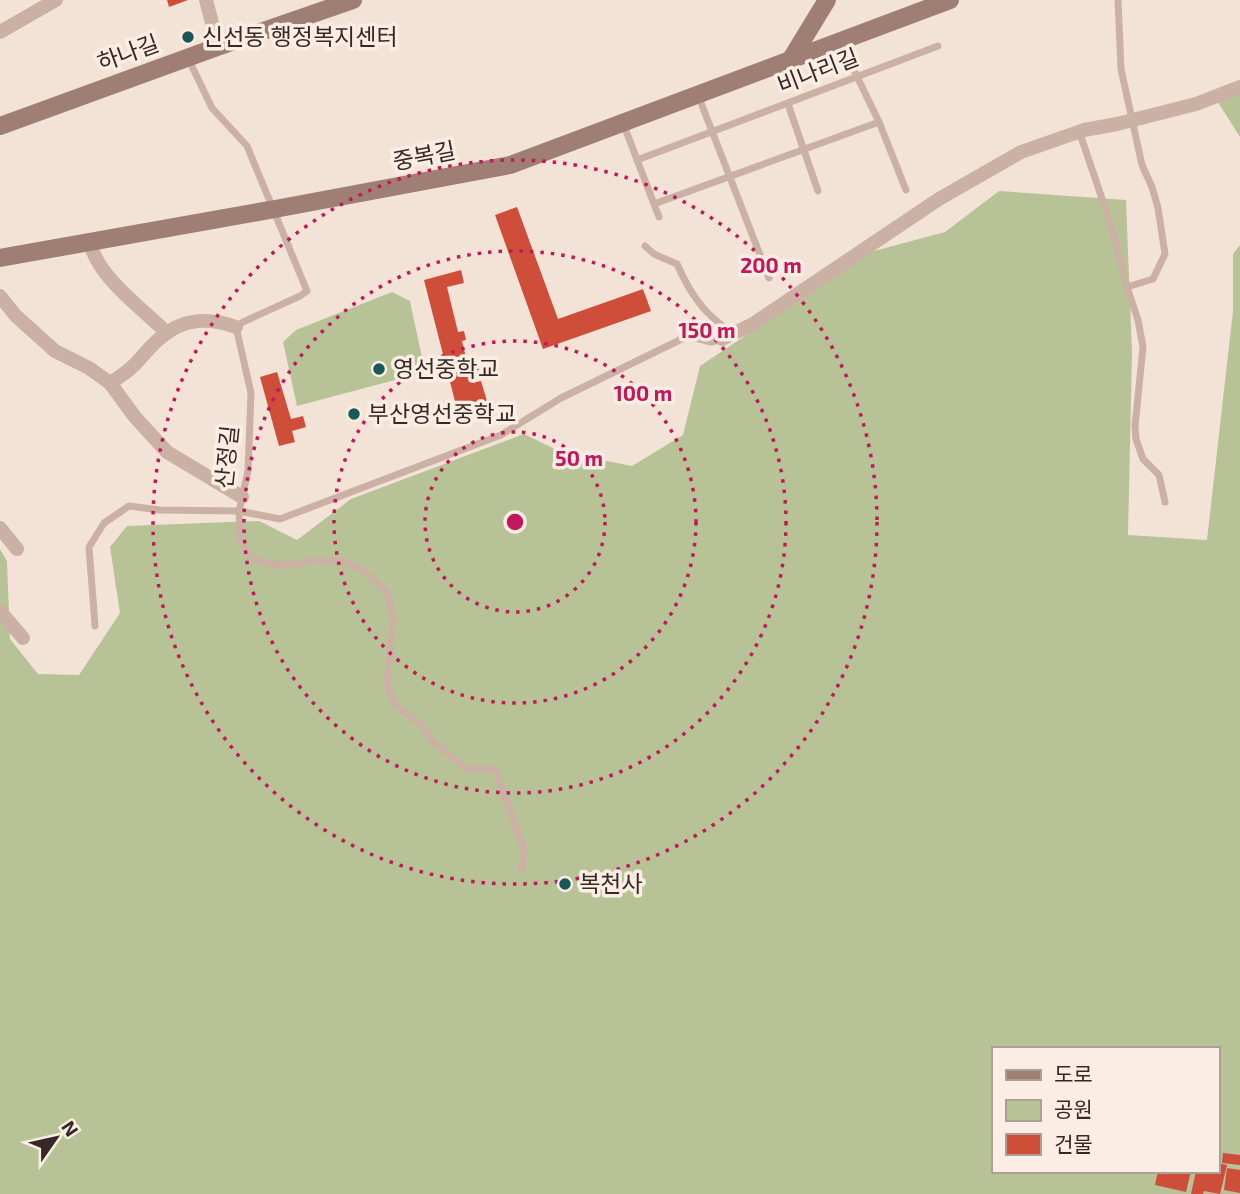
<svg xmlns="http://www.w3.org/2000/svg" width="1240" height="1194" font-family="'Exo 2','Noto Sans KR',sans-serif">
  <rect width="100%" height="100%" fill="#f3e3d7"/>
  <g fill="#b8c297" fill-rule="evenodd">
    <path d="M 1240,89 L 1240,137 L 1214,96 Z"/>
    <path d="M 999,191 L 1126,200 L 1132,353 L 1128,535 L 1207,540 L 1233,311 L 1233,254 L 1240,245 L 1240,1194 L 0,1194 L 0,549 L 7,561 L 10,639 L 38,674 L 79,675 L 120,613 L 110,547 L 127,526 L 259,521 L 297,540 L 351,499 L 524,434 L 561,452 L 632,466 L 683,435 L 700,366 L 775,316 L 848,258 L 945,232 ZM 993,1049 L 1217,1049 L 1217,1171 L 993,1171 Z"/>
    <path d="M 392,292 L 410,301 L 425,372 L 297,406 L 283,342 L 296,330 Z"/>
  </g>
  <g fill="#ce4e3a">
    <path d="M 167,0 L 188,0 L 169,7 Z"/>
    <path d="M 517,207 L 558,319 L 643,289 L 651,311 L 543,349 L 495,215 Z"/>
    <path d="M 461,270 L 464,283 L 447,287 L 458,332 L 464,331 L 466,340 L 462,341 L 467,362 L 476,359 L 479,370 L 469,372 L 472,383 L 481,381 L 487,401 L 476,404 L 478,412 L 459,417 L 424,280 Z"/>
    <path d="M 277,372 L 291,419 L 303,416 L 306,427 L 292,431 L 295,442 L 279,446 L 260,377 Z"/>
    <path d="M 1223,1153 L 1240,1155 L 1240,1165 L 1222,1163 Z"/>
    <path d="M 1217,1163 L 1227,1165 L 1220,1194 L 1204,1191 L 1203,1194 L 1191,1194 L 1196,1171 L 1217,1171 Z"/>
    <path d="M 1227,1168 L 1240,1170 L 1240,1193 L 1224,1190 Z"/>
    <path d="M 1158,1171 L 1191,1171 L 1186,1192 L 1155,1185 Z"/>
  </g>
  <g fill="none" stroke-linecap="round" stroke-linejoin="round">
    <g stroke="#cbb1a3" stroke-width="7">
      <path d="M 840,41 L 879,122 L 906,190"/>
      <path d="M 188,58 L 212,108 L 247,146 L 307,291 L 300,296 L 243,322 L 236,327 L 251,393 L 248,471 L 239,511 L 240,542 L 251,558 L 272,564 L 288,565 L 316,560 L 345,562 L 363,570 L 388,594 L 393,620 L 387,685 L 395,704 L 419,723 L 433,741 L 466,769 L 495,769 L 524,849 L 521,870"/>
      <path d="M 698,95 L 769,278"/>
      <path d="M 788,104 L 818,191"/>
      <path d="M 623,123 L 659,217"/>
      <path d="M 1079,131 L 1110,222 L 1127,287 L 1153,279 L 1165,254 L 1158,208 L 1152,187 L 1142,165 L 1121,69 L 1118,0"/>
      <path d="M 637,160 L 938,46"/>
      <path d="M 654,204 L 879,122"/>
      <path d="M 1127,287 L 1138,320 L 1143,347 L 1135,426 L 1136,439 L 1143,459 L 1159,475 L 1165,502"/>
      <path d="M 95,626 L 89,547 L 104,523 L 129,506 L 160,510 L 239,511 L 280,519 L 501,435 L 561,398 L 688,336 L 711,342 L 722,339 L 727,329 C 702,312 689,291 677,264 L 654,254 L 645,246"/>
    </g>
    <g stroke="#cbb1a3" stroke-width="14">
      <path d="M 206,0 L 218,46"/>
      <path d="M 0,32 L 56,0"/>
      <path d="M 90,242 C 97,277 142,308 167,333"/>
      <path d="M 0,296 L 16,316 L 55,351 L 89,368 L 110,383 L 135,417 L 167,452 L 242,497"/>
      <path d="M 722,339 L 753,324 L 939,199 L 1021,152 L 1084,130 L 1117,124 L 1196,104 L 1240,87"/>
      <path d="M 110,383 C 118,378 126,373 132,367 C 142,358 149,347 159,339 C 182,318 208,317 236,327"/>
      <path d="M 0,528 L 17,549"/>
      <path d="M 0,611 L 23,638"/>
    </g>
    <g stroke="#9f7f74" stroke-width="18">
      <path d="M 791,59 L 827,0"/>
      <path d="M 0,126 L 217,47 L 353,0"/>
      <path d="M 0,258 L 275,209 L 510,165 L 950,0"/>
    </g>
  </g>
  <g fill="none" stroke="#c2185b" stroke-width="3.5" stroke-dasharray="3.5 7">
    <circle cx="515" cy="522" r="90"/>
    <circle cx="515" cy="522" r="181"/>
    <circle cx="515" cy="522" r="271"/>
    <circle cx="515" cy="522" r="362"/>
  </g>
  <g fill="#185957" stroke="#faede4" stroke-width="2.5">
    <circle cx="188" cy="37" r="7"/>
    <circle cx="379" cy="369" r="7"/>
    <circle cx="354" cy="414" r="7"/>
    <circle cx="565" cy="884" r="7"/>
  </g>
  <g text-anchor="middle" stroke-width="7" stroke-linejoin="round" paint-order="stroke">
    <g font-size="23" fill="#362925" stroke="#faede4" text-anchor="start">
      <text x="202" y="45">신선동 행정복지센터</text>
      <text x="393" y="377">영선중학교</text>
      <text x="368" y="422">부산영선중학교</text>
      <text x="579" y="892">복천사</text>
    </g>
    <g font-size="23" fill="#362925" stroke="#faede4">
      <text transform="translate(128 53) rotate(-20)" y="8">하나길</text>
      <text transform="translate(818 71) rotate(-21)" y="8">비나리길</text>
      <text transform="translate(424 156) rotate(-11)" y="8">중복길</text>
      <text transform="translate(227 457) rotate(-84)" y="8">산정길</text>
    </g>
  </g>
  <circle cx="515" cy="522" r="10" fill="#c2185b" stroke="#faede4" stroke-width="3.5"/>
  <g font-size="21" text-anchor="middle" font-weight="bold" fill="#c2185b" stroke="#faede4" stroke-width="7" stroke-linejoin="round" paint-order="stroke">
    <text x="771" y="273">200 m</text>
    <text x="707" y="338">150 m</text>
    <text x="643" y="401">100 m</text>
    <text x="579" y="466">50 m</text>
  </g>
  <rect x="992" y="1047" width="228" height="126" fill="#faede4" stroke="#ac9f98" stroke-width="2"/>
  <rect x="1006" y="1070" width="35" height="10" fill="#9f7f74" stroke="#ac9f98" stroke-width="2"/>
  <text x="1054" y="1082" font-size="21" fill="#362925">도로</text>
  <rect x="1006" y="1100" width="35" height="21" fill="#b8c297" stroke="#ac9f98" stroke-width="2"/>
  <text x="1054" y="1117" font-size="21" fill="#362925">공원</text>
  <rect x="1006" y="1134" width="35" height="21" fill="#ce4e3a" stroke="#ac9f98" stroke-width="2"/>
  <text x="1054" y="1152" font-size="21" fill="#362925">건물</text>
  <g transform="translate(56 1138) rotate(56)" stroke="#faede4" stroke-width="5" paint-order="stroke">
  <path d="M0-5L12 26L0 18L-12 26Z" fill="#362925"/>
  <text y="-10" font-size="19" font-weight="bold" text-anchor="middle" fill="#362925">N</text>
  </g>
</svg>
